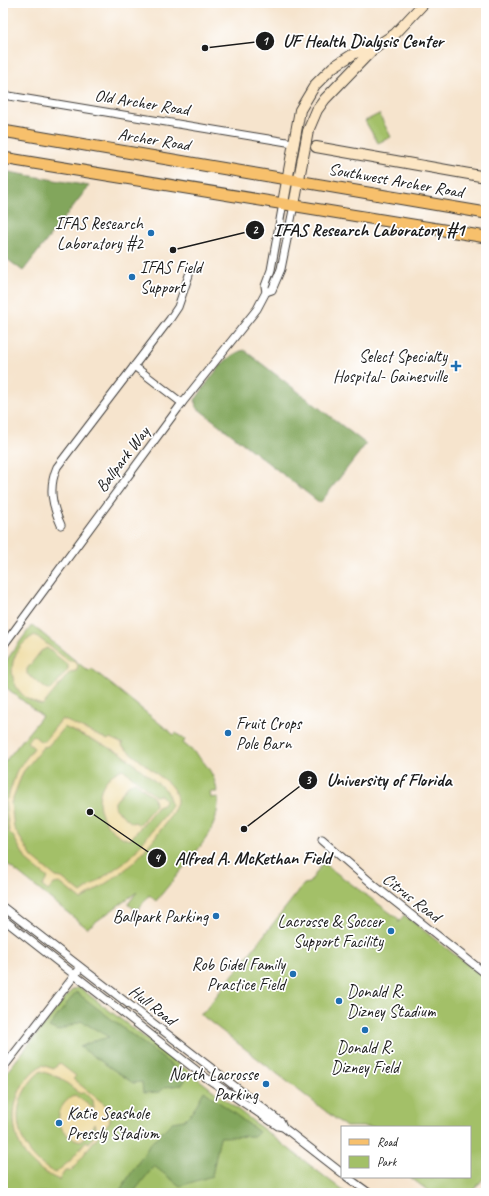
<svg xmlns="http://www.w3.org/2000/svg" width="489" height="1196" font-family="Caveat,sans-serif">
  <rect width="100%" height="100%" fill="#fff"/>
  <filter id="ink" filterUnits="userSpaceOnUse"><feTurbulence type="fractalNoise" baseFrequency=".025" numOctaves="2"/><feDisplacementMap in="SourceGraphic" scale="8" xChannelSelector="R" yChannelSelector="G"/><feConvolveMatrix kernelMatrix="1 2 1 2 8 2 1 2 1" color-interpolation-filters="sRGB"/></filter>
  <filter id="wash" filterUnits="userSpaceOnUse"><feTurbulence type="fractalNoise" baseFrequency=".012" numOctaves="4" result="noise"/><feDisplacementMap in="SourceGraphic" scale="16" xChannelSelector="R" yChannelSelector="G"/><feGaussianBlur stdDeviation="0.9" result="paint"/><feColorMatrix in="noise" values="0 0 0 0 0 0 0 0 0 0 0 0 0 0 0 0 0 1.4 0 .05"/><feComposite in="paint" operator="in"/></filter>
  <g filter="url(#wash)">
    <rect width="100%" height="100%" fill="#f6e4cd"/>
    <g fill="#a3c067" stroke="#606e42">
      <path d="M 379,114 L 391,137 L 378,143 L 365,121 Z"/>
      <path d="M 32,625 L 88,671 L 91,668 L 174,735 L 176,733 L 185,740 L 183,743 C 199,756 215,770 217,792 L 210,792 L 211,798 L 218,797 C 219,820 209,836 195,853 L 197,854 L 190,863 L 188,862 L 156,901 L 149,895 L 137,911 L 128,904 L 137,892 L 87,928 L 3,861 L 3,764 L 42,716 L 3,685 L 3,665 Z"/>
      <path d="M 323,863 L 400,920 L 398,923 L 404,915 L 486,979 L 486,1175 L 472,1193 L 431,1193 L 410,1177 L 470,1177 L 470,1127 L 346,1127 L 200,1014 L 203,1013 L 304,884 L 309,883 Z"/>
      <path d="M 79,987 L 346,1193 L 3,1193 L 3,1077 L 71,991 Z"/>
    </g>
    <g fill="#82a65c" stroke="#4f613c">
      <path d="M 3,171 L 89,186 L 23,271 L 3,256 Z"/>
      <path d="M 244,350 L 366,444 L 320,503 L 196,407 L 195,400 C 208,383 222,356 244,350 Z"/>
      <path d="M 76,992 L 187,1077 L 182,1085 L 165,1087 L 160,1092 L 143,1093 L 142,1082 L 133,1083 L 80,1047 L 94,1041 L 109,1037 L 81,1021 L 58,1031 L 49,1027 Z"/>
      <path d="M 204,1091 L 259,1132 L 255,1136 L 220,1137 L 212,1176 L 180,1186 L 154,1166 L 133,1193 L 118,1193 L 151,1143 L 172,1122 L 184,1120 L 193,1111 Z"/>
    </g>
    <g fill="#eeda9e" stroke="#857b5d" fill-rule="evenodd">
      <path d="M 35,635 L 69,661 L 75,661 L 78,666 L 76,671 L 70,672 L 43,705 C 5,697 2,652 35,635 ZM 47,648 L 68,665 L 68,669 L 51,690 L 45,688 L 27,674 L 27,669 L 41,651 Z"/>
      <path d="M 62,719 L 108,740 L 110,738 L 123,744 L 122,746 L 168,783 C 173,788 177,794 177,802 C 176,813 143,853 134,862 C 119,876 98,888 81,900 L 60,883 L 54,884 L 48,891 L 42,886 L 48,878 L 27,861 L 13,836 L 9,832 L 5,801 L 8,797 L 17,770 L 34,748 L 27,742 L 33,735 L 40,741 L 44,741 ZM 64,727 L 121,753 L 167,791 L 171,804 L 168,811 L 130,858 L 81,893 L 62,878 L 56,877 L 32,857 L 14,828 L 11,803 L 23,772 L 43,747 L 48,746 Z"/>
      <path d="M 123,769 L 155,796 L 161,795 L 165,800 L 163,805 L 157,807 L 130,840 C 95,830 86,783 123,769 ZM 135,782 L 154,798 L 155,805 L 139,825 L 135,822 L 132,823 L 115,809 L 115,802 L 128,785 Z"/>
      <path d="M 59,1063 L 76,1076 L 73,1079 L 108,1107 L 110,1121 L 87,1150 L 86,1149 L 85,1153 L 71,1171 L 65,1171 L 59,1180 C 46,1174 35,1167 26,1156 C 6,1128 11,1084 42,1065 L 54,1069 ZM 41,1071 L 60,1078 L 81,1094 L 83,1092 L 93,1100 L 94,1109 L 75,1095 C 51,1107 54,1135 81,1141 L 95,1123 L 97,1132 L 89,1143 L 86,1141 L 70,1161 L 55,1173 C 14,1152 4,1102 41,1071 Z"/>
    </g>
  </g>
  <g filter="url(#ink)">
    <g fill="none" stroke-linecap="round" stroke-linejoin="round">
      <g stroke="#3d3a37" stroke-width="9">
        <g id="street">
          <path d="M 3,95 L 293,143"/>
          <path d="M 266,292 L 272,290 L 281,269 L 294,205"/>
          <path d="M 134,366 L 182,403"/>
          <path d="M 61,525 C 52,505 48,488 57,467 L 170,319 L 178,307 L 189,275"/>
          <path d="M 3,646 L 182,403 L 257,309 L 266,292 L 265,286 L 271,270 L 283,203"/>
          <path d="M 322,840 L 375,886 L 486,974"/>
          <path d="M 3,907 L 281,1122 L 283,1127"/>
          <path d="M 3,919 L 205,1077 L 278,1126 L 283,1127 L 342,1173"/>
          <path d="M 3,1068 L 78,971"/>
          <path d="M 347,1177 L 369,1193"/>
        </g>
      </g>
      <g stroke="#3d3a37" stroke-width="12">
        <g id="secondary">
          <path d="M 316,147 L 486,177"/>
          <path d="M 283,203 L 300,110 L 315,85 L 333,67 L 355,53 L 378,45 L 395,34 L 424,3"/>
          <path d="M 294,205 L 308,131 L 317,110 L 325,99 L 376,46"/>
        </g>
      </g>
      <g stroke="#3d3a37" stroke-width="13">
        <g id="primary">
          <path d="M 3,131 L 486,213"/>
          <path d="M 3,158 L 486,237"/>
        </g>
      </g>
      <use href="#street" stroke="#fff" stroke-width="7"/>
      <use href="#secondary" stroke="#fce6c4" stroke-width="10"/>
      <use href="#primary" stroke="#f7c06c" stroke-width="11"/>
    </g>
  </g>
  <g fill="#1f6fb2" stroke="#fff" stroke-width="1.5">
    <circle cx="151" cy="233" r="4"/>
    <circle cx="132" cy="277" r="4"/>
    <path d="M454 360h4v4h4v4h-4v4h-4v-4h-4v-4h4z"/>
    <circle cx="228" cy="733" r="4"/>
    <circle cx="216" cy="916" r="4"/>
    <circle cx="391" cy="931" r="4"/>
    <circle cx="293" cy="974" r="4"/>
    <circle cx="339" cy="1001" r="4"/>
    <circle cx="365" cy="1030" r="4"/>
    <circle cx="266" cy="1084" r="4"/>
    <circle cx="59" cy="1123" r="4"/>
  </g>
  <g text-anchor="middle" stroke-width="3.5" stroke-linejoin="round" paint-order="stroke">
    <g font-size="17" fill="#1c1c1c" stroke="#fff">
      <text transform="translate(142 102) rotate(9)" y="6">Old Archer Road</text>
      <text transform="translate(154 139) rotate(9)" y="6">Archer Road</text>
      <text transform="translate(396 180) rotate(10)" y="6">Southwest Archer Road</text>
      <text transform="translate(122 459) rotate(-53)" y="6">Ballpark Way</text>
      <text transform="translate(412 897) rotate(38)" y="6">Citrus Road</text>
      <text transform="translate(153 1005) rotate(38)" y="6">Hull Road</text>
    </g>
    <g font-size="17" fill="#1c1c1c" stroke="#fff" text-anchor="end">
      <text x="143" y="229">IFAS Research<tspan x="143" dy="20">Laboratory #2</tspan></text>
      <text x="140" y="273" text-anchor="start">IFAS Field<tspan x="140" dy="20">Support</tspan></text>
      <text x="447" y="362">Select Specialty<tspan x="447" dy="20">Hospital- Gainesville</tspan></text>
      <text x="236" y="729" text-anchor="start">Fruit Crops<tspan x="236" dy="20">Pole Barn</tspan></text>
      <text x="208" y="922">Ballpark Parking</text>
      <text x="383" y="927">Lacrosse &amp; Soccer<tspan x="383" dy="20">Support Facility</tspan></text>
      <text x="285" y="970">Rob Gidel Family<tspan x="285" dy="20">Practice Field</tspan></text>
      <text x="347" y="997" text-anchor="start">Donald R.<tspan x="347" dy="20">Dizney Stadium</tspan></text>
      <text x="365" y="1053" text-anchor="middle">Donald R.<tspan x="365" dy="20">Dizney Field</tspan></text>
      <text x="258" y="1080">North Lacrosse<tspan x="258" dy="20">Parking</tspan></text>
      <text x="67" y="1119" text-anchor="start">Katie Seashole<tspan x="67" dy="20">Pressly Stadium</tspan></text>
    </g>
  </g>
  <path fill="none" stroke="#1c1c1c" stroke-width="1.5" d="M205 48L265 41M173 250L255 230M244 829L308 780M90 812L157 858"/>
  <g fill="#1c1c1c" stroke="#fff" stroke-width="1.5">
    <circle cx="205" cy="48" r="4"/>
    <circle cx="173" cy="250" r="4"/>
    <circle cx="244" cy="829" r="4"/>
    <circle cx="90" cy="812" r="4"/>
    <circle cx="265" cy="41" r="10"/>
    <circle cx="255" cy="230" r="10"/>
    <circle cx="308" cy="780" r="10"/>
    <circle cx="157" cy="858" r="10"/>
  </g>
  <g font-size="12" text-anchor="middle" font-weight="bold" fill="#fff">
    <text x="265" y="45">1</text>
    <text x="255" y="234">2</text>
    <text x="308" y="784">3</text>
    <text x="157" y="862">4</text>
  </g>
  <g font-size="18" text-anchor="middle" font-weight="bold" fill="#1c1c1c" stroke="#fff" stroke-width="3.5" stroke-linejoin="round" paint-order="stroke">
    <text x="363" y="47">UF Health Dialysis Center</text>
    <text x="369" y="236">IFAS Research Laboratory #1</text>
    <text x="389" y="786">University of Florida</text>
    <text x="253" y="864">Alfred A. McKethan Field</text>
  </g>
  <rect width="489" height="1196" fill="none" stroke="#fff" stroke-width="16"/>
  <rect x="341" y="1126" width="130" height="52" fill="#ffffff" stroke="#a4a4a4"/>
  <rect x="349" y="1139" width="20" height="6" fill="#f7c06c" stroke="#a4a4a4"/>
  <text x="377" y="1146" font-size="12" fill="#1c1c1c">Road</text>
  <rect x="349" y="1156" width="20" height="12" fill="#a3c067" stroke="#a4a4a4"/>
  <text x="377" y="1166" font-size="12" fill="#1c1c1c">Park</text>
</svg>
